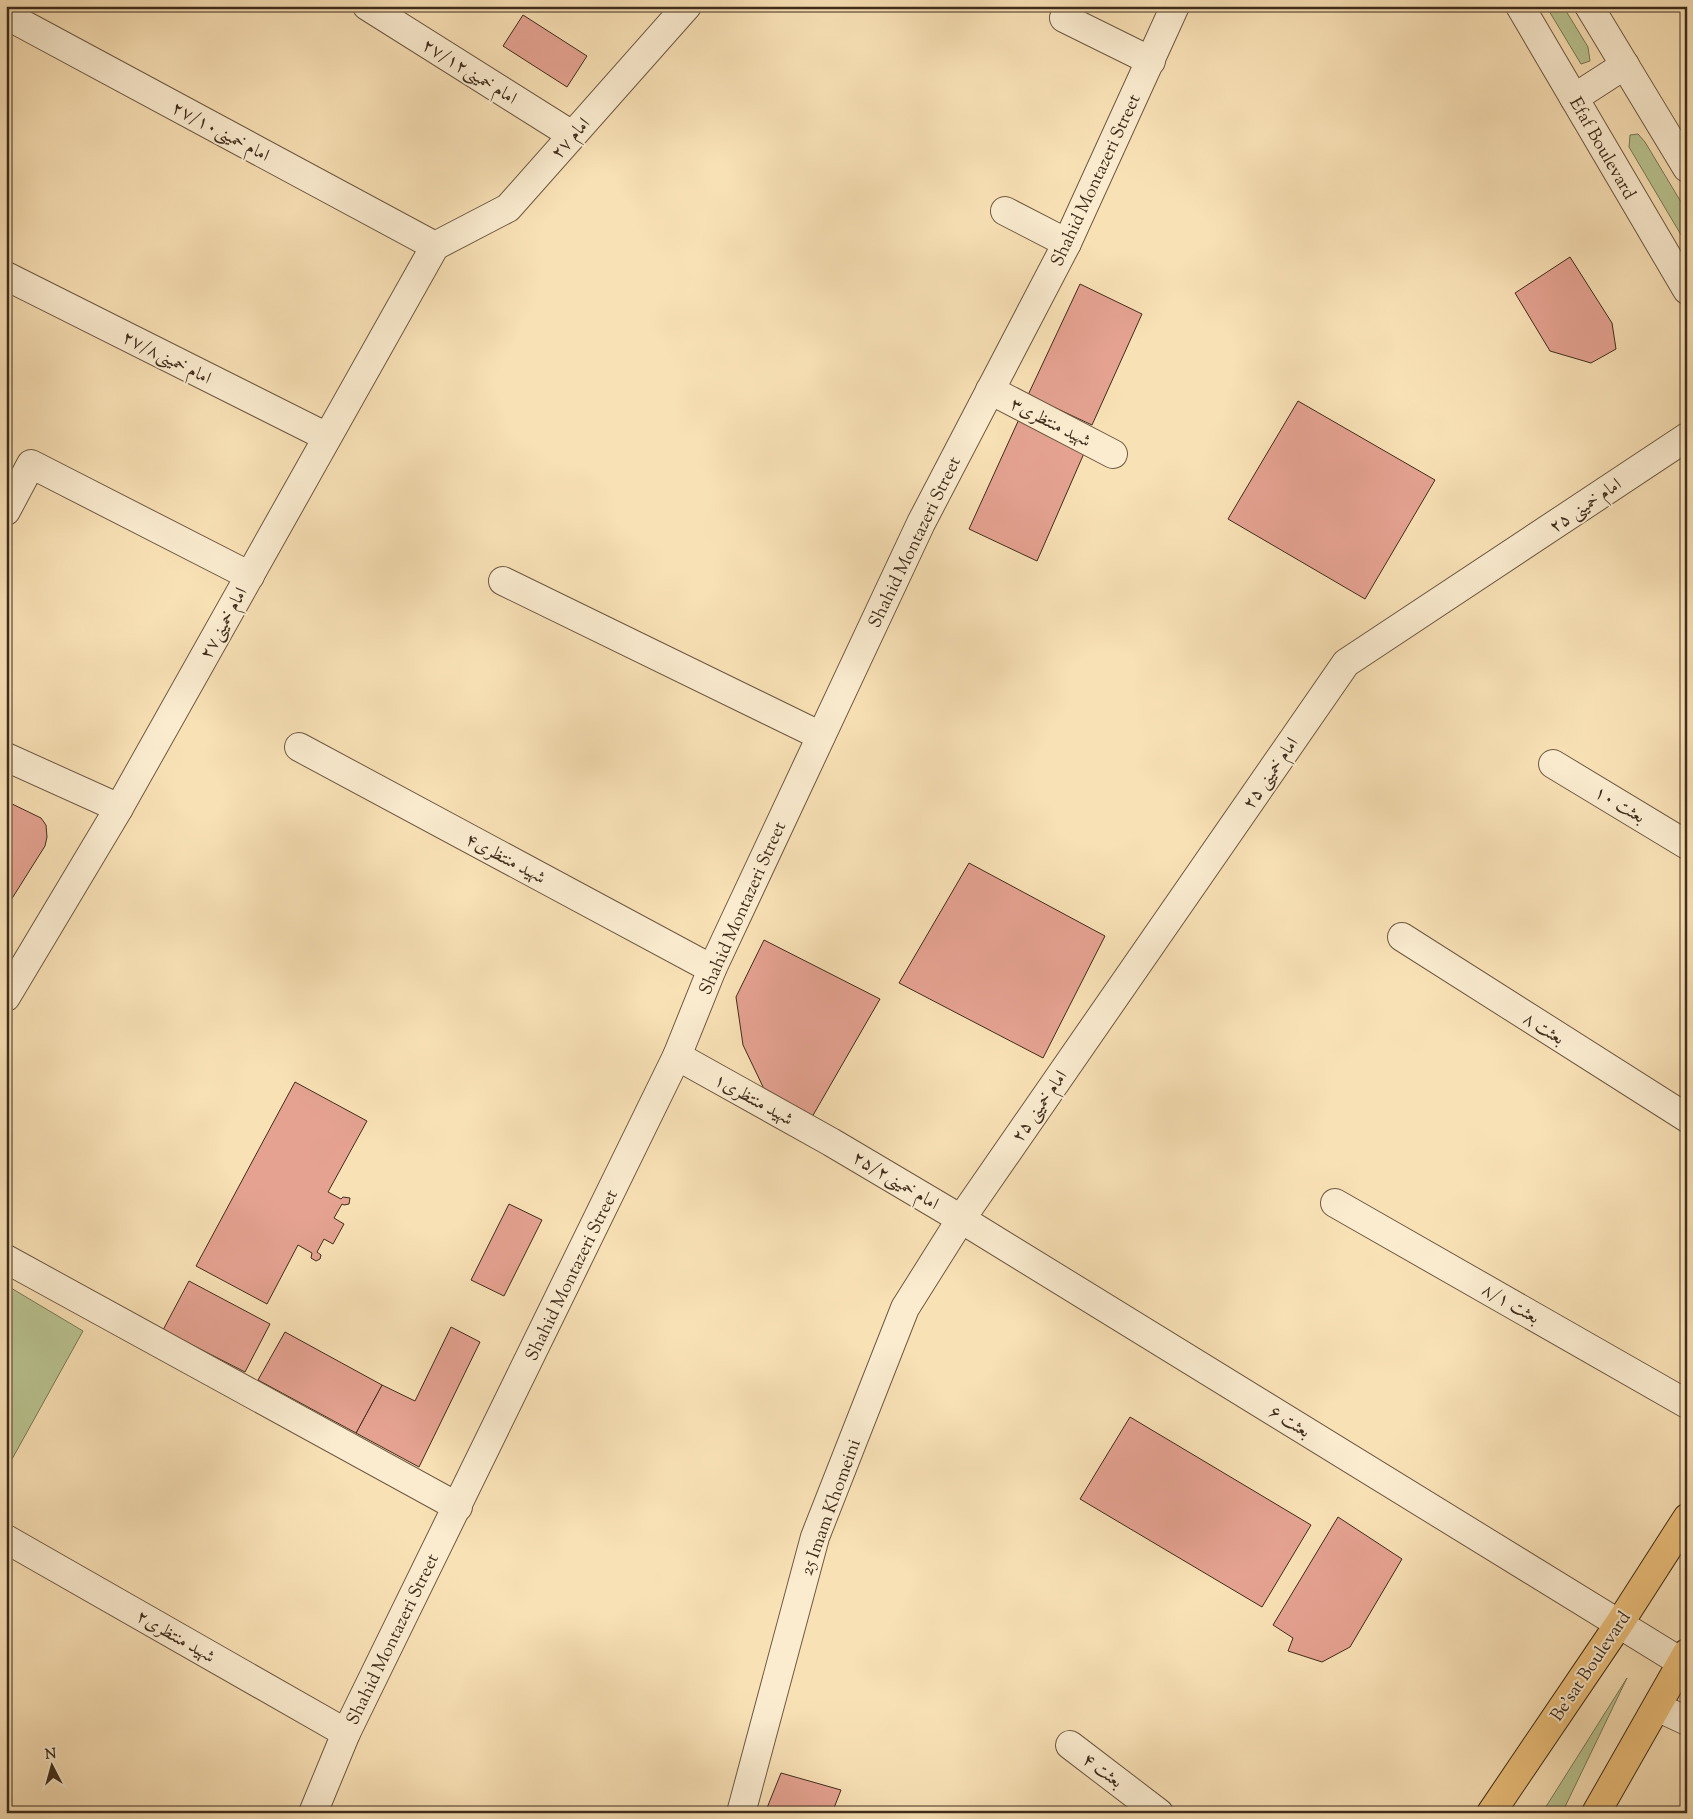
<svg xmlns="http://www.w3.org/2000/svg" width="1693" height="1819" font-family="'Sorts Mill Goudy',Amiri,serif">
  <rect width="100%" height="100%" fill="#f9e1b6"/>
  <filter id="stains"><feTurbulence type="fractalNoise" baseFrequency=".004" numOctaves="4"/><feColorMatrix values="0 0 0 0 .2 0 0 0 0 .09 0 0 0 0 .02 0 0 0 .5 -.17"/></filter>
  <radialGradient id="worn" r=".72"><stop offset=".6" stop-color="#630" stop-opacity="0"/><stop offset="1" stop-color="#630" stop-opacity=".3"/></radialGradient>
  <g fill="#b9c491" stroke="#7c7856">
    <path d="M 1546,6 L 1563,6 L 1588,47 L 1590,61 L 1581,64 Z"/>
    <path d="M 1638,134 L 1645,142 L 1687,212 L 1687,245 L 1629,147 L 1630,135 Z"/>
    <path d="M 6,1285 L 83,1331 L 6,1470 Z"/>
    <path d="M 1627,1678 L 1562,1813 L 1542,1813 Z"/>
  </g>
  <g fill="#e5a291" stroke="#3f2c1b">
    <path d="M 523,15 L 587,56 L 567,87 L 503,46 Z"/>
    <path d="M 1570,257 L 1612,323 L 1616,349 L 1591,363 L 1550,351 L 1515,293 Z"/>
    <path d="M 1080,284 L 1142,314 L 1092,425 L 1028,395 Z"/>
    <path d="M 1298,401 L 1435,480 L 1365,599 L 1228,519 Z"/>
    <path d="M 1020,417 L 1085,451 L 1037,561 L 969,529 Z"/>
    <path d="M 6,801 L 41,818 L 46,825 L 47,837 L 45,846 L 6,908 Z"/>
    <path d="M 969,863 L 1105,936 L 1043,1058 L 899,983 Z"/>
    <path d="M 764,940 L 880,999 L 812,1117 L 765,1091 L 743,1045 L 736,997 Z"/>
    <path d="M 295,1082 L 367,1121 L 328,1192 L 341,1199 L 343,1197 L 350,1198 L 349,1204 L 344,1205 L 342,1204 L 334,1218 L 344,1224 L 333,1244 L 324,1239 L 317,1252 L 321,1255 L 320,1259 L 316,1261 L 311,1258 L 312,1253 L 298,1245 L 267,1304 L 196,1266 Z"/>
    <path d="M 509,1204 L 542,1220 L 504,1296 L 471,1280 Z"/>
    <path d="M 189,1281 L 270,1324 L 245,1372 L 163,1330 Z"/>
    <path d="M 451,1327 L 480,1342 L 419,1467 L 356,1433 L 382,1385 L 415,1401 Z"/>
    <path d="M 285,1332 L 382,1385 L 356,1433 L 258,1380 Z"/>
    <path d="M 1130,1417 L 1311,1525 L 1262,1607 L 1080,1499 Z"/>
    <path d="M 1338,1517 L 1402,1559 L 1350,1647 L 1322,1662 L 1288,1651 L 1293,1638 L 1273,1625 Z"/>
    <path d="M 781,1773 L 841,1790 L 832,1813 L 765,1813 Z"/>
  </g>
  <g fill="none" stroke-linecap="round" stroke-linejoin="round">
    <g stroke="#6e5942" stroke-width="30">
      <g id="minor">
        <path d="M 367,6 L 572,135"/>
        <path d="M 6,15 L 435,246"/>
        <path d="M 1064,18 L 1151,61"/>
        <path d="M 1005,211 L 1067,243"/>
        <path d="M 435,246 L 508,208 L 687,6"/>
        <path d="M 6,276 L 327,437"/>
        <path d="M 990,390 L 1113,454"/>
        <path d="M 6,511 L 31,464 L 250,576"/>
        <path d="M 503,581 L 821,736"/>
        <path d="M 299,747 L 712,969"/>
        <path d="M 6,757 L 119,808"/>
        <path d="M 1553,764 L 1687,845"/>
        <path d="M 1402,937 L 1687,1118"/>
        <path d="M 6,997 L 119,808 L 435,246"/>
        <path d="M 677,1056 L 831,1142 L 961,1219 L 1681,1662"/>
        <path d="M 1335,1203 L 1687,1404"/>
        <path d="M 6,1259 L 458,1507"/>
        <path d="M 6,1539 L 346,1733"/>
        <path d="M 1657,1707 L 1687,1721"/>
        <path d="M 1070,1745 L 1159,1813"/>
        <path d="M 741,1813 L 815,1537 L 905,1308 L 961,1219 L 1346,663 L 1687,437"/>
      </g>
    </g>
    <g stroke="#6e5942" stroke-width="30">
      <g id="tertiary">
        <path d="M 1520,6 L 1687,290"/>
        <path d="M 1589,6 L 1687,168"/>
        <path d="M 1574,98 L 1625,65"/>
        <path d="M 313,1813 L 346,1733 L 677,1056 L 712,969 L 921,523 L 1067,243 L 1175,6"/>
      </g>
    </g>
    <g stroke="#3f2c1b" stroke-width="30">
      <g id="primary">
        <path d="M 1491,1813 L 1619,1624 L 1687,1518"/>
        <path d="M 1596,1813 L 1687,1653"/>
      </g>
    </g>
    <use href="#minor" stroke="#fbecd0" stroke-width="28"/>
    <use href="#tertiary" stroke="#fbecd0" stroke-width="28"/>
    <use href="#primary" stroke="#ecc07b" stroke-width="28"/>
  </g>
  <g text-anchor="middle" stroke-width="4" stroke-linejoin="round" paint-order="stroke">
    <g font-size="18" fill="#3f2c1b" stroke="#fbecd0">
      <text transform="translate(470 71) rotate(32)" y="6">امام خمینی۲۷/۱۲</text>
      <text transform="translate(221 131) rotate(28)" y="6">امام خمینی۲۷/۱۰</text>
      <text transform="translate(570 138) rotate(-48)" y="6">امام ۲۷</text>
      <text transform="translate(1603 148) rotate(60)" y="6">Efaf Boulevard</text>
      <text transform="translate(1095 180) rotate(-65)" y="6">Shahid Montazeri Street</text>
      <text transform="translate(167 357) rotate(27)" y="6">امام خمینی۲۷/۸</text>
      <text transform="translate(1051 422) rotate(27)" y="6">شهید منتظری۳</text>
      <text transform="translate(1585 505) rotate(-34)" y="6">امام خمینی ۲۵</text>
      <text transform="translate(914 542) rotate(-64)" y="6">Shahid Montazeri Street</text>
      <text transform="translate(223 623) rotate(-61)" y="6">امام خمینی۲۷</text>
      <text transform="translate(1270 773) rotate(-55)" y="6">امام خمینی ۲۵</text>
      <text transform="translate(1620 804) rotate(31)" y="6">بعثت ۱۰</text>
      <text transform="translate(506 858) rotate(28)" y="6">شهید منتظری۴</text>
      <text transform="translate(742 908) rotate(-66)" y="6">Shahid Montazeri Street</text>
      <text transform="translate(1544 1028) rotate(32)" y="6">بعثت ۸</text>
      <text transform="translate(754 1099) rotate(29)" y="6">شهید منتظری۱</text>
      <text transform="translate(1039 1106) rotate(-55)" y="6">امام خمینی ۲۵</text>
      <text transform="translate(896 1180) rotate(31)" y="6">امام خمینی۲۵/۲</text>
      <text transform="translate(571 1275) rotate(-64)" y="6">Shahid Montazeri Street</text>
      <text transform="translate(1511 1303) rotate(30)" y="6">بعثت ۸/۱</text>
      <text transform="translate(1290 1421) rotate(32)" y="6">بعثت ۶</text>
      <text transform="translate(830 1507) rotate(-70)" y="6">25 Imam Khomeini</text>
      <text transform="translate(176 1636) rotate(30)" y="6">شهید منتظری۲</text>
      <text transform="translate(392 1639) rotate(-64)" y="6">Shahid Montazeri Street</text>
      <text transform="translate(1590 1666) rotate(-56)" y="6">Be'sat Boulevard</text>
      <text transform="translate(1103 1770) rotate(37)" y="6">بعثت ۴</text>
    </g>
  </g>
  <rect width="1693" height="1819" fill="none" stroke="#f9e1b6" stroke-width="25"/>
  <rect x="8" y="8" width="1678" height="1804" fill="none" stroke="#3f2c1b" stroke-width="2.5"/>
  <rect x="12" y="12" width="1668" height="1794" fill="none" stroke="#3f2c1b"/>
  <g transform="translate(52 1766) rotate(354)" stroke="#fbecd0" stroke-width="4" paint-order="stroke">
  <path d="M0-4L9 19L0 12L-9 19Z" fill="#3f2c1b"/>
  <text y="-8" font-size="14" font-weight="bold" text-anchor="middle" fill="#3f2c1b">N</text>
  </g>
  <rect width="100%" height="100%" filter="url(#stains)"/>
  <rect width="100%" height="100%" fill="url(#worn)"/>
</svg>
